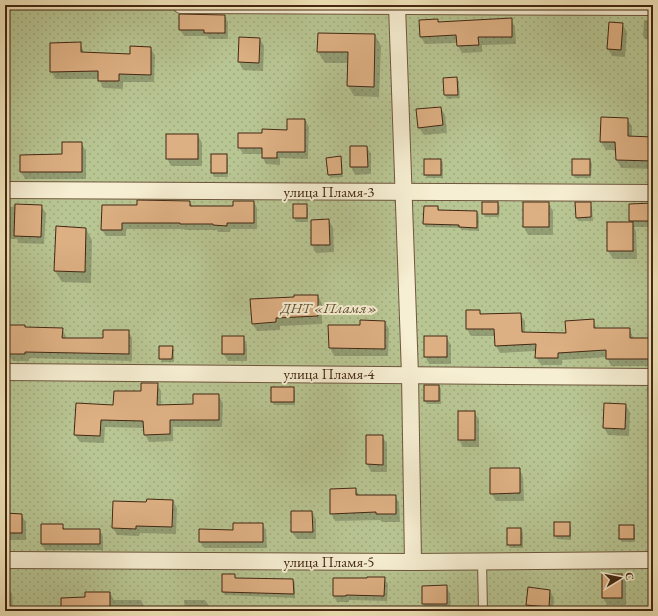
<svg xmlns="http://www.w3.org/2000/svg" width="658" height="616" font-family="'EB Garamond',serif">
  <defs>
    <pattern id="green-dots" width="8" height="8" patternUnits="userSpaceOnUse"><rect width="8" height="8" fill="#b8c693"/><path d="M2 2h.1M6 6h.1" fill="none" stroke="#9faa7e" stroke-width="1.8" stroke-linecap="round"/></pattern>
  </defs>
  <rect width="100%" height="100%" fill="#f3e7bc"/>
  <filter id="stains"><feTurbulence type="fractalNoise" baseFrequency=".005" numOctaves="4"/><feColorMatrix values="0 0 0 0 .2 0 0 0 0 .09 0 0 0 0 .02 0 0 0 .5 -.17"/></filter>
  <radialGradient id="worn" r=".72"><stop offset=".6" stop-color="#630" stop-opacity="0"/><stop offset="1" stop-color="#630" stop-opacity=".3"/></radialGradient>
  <rect fill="url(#green-dots)" stroke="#7e7653" x="5" y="5" width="648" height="606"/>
  <g fill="#0003">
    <path d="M 224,16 L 228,22 L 228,39 L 209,39 L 207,36 L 184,36 L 180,30 Z"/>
    <path d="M 437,20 L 439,23 L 511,20 L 515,27 L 516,44 L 482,45 L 482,52 L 462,53 L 458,46 L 458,43 L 425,44 L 421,37 Z"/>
    <path d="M 644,20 L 653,21 L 653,40 L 645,39 L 643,36 Z"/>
    <path d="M 622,24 L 627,32 L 625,57 L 612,56 L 608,49 Z"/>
    <path d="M 375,35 L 381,46 L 379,97 L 354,96 L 348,86 L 348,63 L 325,63 L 318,52 Z"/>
    <path d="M 240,38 L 260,39 L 264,46 L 263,71 L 243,70 L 239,62 Z"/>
    <path d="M 80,43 L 84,53 L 131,55 L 150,48 L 155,55 L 154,82 L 123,82 L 123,89 L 103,88 L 99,79 L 56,79 L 51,72 Z"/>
    <path d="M 457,78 L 459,82 L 460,98 L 447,99 L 445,95 L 444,79 Z"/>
    <path d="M 441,108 L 445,115 L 447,133 L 424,135 L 419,128 Z"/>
    <path d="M 602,118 L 627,119 L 632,126 L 632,137 L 653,138 L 653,169 L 621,168 L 617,160 L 616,150 L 606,150 L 601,142 Z"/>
    <path d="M 305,120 L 309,127 L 308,159 L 280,158 L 280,165 L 266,164 L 263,158 L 263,154 L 243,154 L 239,147 L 263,134 L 288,131 Z"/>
    <path d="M 198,135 L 202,143 L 202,166 L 171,166 L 167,158 Z"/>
    <path d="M 81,143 L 86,151 L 86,179 L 25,179 L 21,171 L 63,155 Z"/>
    <path d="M 367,147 L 371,154 L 371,174 L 355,175 L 351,167 Z"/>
    <path d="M 212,155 L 226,155 L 228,159 L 228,177 L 214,177 L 212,173 Z"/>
    <path d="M 340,157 L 342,161 L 343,177 L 331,178 L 329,175 Z"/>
    <path d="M 441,160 L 443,164 L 443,178 L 427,178 L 425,174 Z"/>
    <path d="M 590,160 L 592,164 L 591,178 L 575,178 L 573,175 Z"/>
    <path d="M 190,202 L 193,207 L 234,207 L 254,202 L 257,208 L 257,229 L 230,229 L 230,232 L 218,232 L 217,230 L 185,230 L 184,229 L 126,229 L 126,236 L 106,236 L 102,230 L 138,206 Z"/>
    <path d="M 498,203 L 500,206 L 499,217 L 485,217 L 483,213 Z"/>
    <path d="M 524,203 L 548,203 L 553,211 L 553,235 L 528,235 L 524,227 Z"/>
    <path d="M 590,203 L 592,207 L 593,221 L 578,221 L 576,217 Z"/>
    <path d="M 653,204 L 653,227 L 634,227 L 636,231 L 637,259 L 613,259 L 608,251 L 608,223 L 631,223 L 630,221 Z"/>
    <path d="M 294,205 L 306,205 L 308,208 L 308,222 L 296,222 L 294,218 Z"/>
    <path d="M 41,206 L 46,213 L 44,244 L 19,243 L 17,239 L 5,239 L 5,207 Z"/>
    <path d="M 438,207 L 440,211 L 477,212 L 479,216 L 479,231 L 462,230 L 460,228 L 426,227 L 424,224 Z"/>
    <path d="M 329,220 L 333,228 L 334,252 L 316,253 L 312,245 L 312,221 Z"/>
    <path d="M 86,229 L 92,240 L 91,283 L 62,282 L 55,271 Z"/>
    <path d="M 318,296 L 322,304 L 322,324 L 280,326 L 280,330 L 257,331 L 253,324 Z"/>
    <path d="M 479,311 L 482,315 L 520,314 L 525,321 L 525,333 L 567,334 L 593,320 L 597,329 L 629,329 L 634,339 L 653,339 L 653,366 L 611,366 L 607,357 L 562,360 L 562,365 L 541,365 L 536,357 L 536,351 L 500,353 L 496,346 L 495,336 L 471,336 L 467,329 Z"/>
    <path d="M 385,322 L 389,329 L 388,356 L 334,356 L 330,348 L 329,326 L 361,326 Z"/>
    <path d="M 25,326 L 26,328 L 62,329 L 66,336 L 66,339 L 104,339 L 128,331 L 132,338 L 132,361 L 29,358 L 29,361 L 13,361 L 8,354 Z"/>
    <path d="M 243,337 L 247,345 L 247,361 L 228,361 L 223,353 Z"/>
    <path d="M 446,337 L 451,345 L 451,364 L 429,364 L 425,356 Z"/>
    <path d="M 172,347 L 174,350 L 174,362 L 162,362 L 160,358 Z"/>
    <path d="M 157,384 L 161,391 L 161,406 L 194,405 L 218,395 L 223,403 L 222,427 L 173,427 L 173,441 L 149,442 L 145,435 L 145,428 L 105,427 L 104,443 L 80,442 L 75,435 L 114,406 Z"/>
    <path d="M 439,386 L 441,389 L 441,404 L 427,404 L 425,400 Z"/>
    <path d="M 647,387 L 653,387 L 653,412 L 648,405 Z"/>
    <path d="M 293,388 L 295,391 L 295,405 L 274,405 L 272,402 Z"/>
    <path d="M 626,405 L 630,413 L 629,436 L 608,435 L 604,427 Z"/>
    <path d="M 474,412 L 479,419 L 479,447 L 463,447 L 459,440 Z"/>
    <path d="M 367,436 L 382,436 L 387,444 L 387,472 L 371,472 L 367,464 Z"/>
    <path d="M 519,469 L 523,477 L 524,501 L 496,501 L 491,493 Z"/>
    <path d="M 356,489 L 359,496 L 395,496 L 399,503 L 400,522 L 382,522 L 380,520 L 335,521 L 331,513 Z"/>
    <path d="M 173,501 L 177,508 L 176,534 L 140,533 L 139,536 L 117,535 L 113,527 L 147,503 Z"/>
    <path d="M 312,512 L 316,519 L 316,539 L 297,539 L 292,532 Z"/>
    <path d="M 5,514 L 21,515 L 26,522 L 26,540 L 5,540 Z"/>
    <path d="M 569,523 L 571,527 L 571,540 L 557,539 L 555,536 Z"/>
    <path d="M 263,524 L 266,531 L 267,548 L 204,548 L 200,542 L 234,531 Z"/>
    <path d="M 42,525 L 62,525 L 65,530 L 99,530 L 103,536 L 103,550 L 45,550 L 42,544 Z"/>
    <path d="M 633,526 L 635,529 L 635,542 L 622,542 L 620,539 Z"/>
    <path d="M 521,529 L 523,533 L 523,548 L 510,548 L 508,545 Z"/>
    <path d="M 234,575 L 236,579 L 293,580 L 295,584 L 295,598 L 225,595 L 223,592 Z"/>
    <path d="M 622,575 L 626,582 L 626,605 L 607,605 L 603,598 Z"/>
    <path d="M 384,578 L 388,584 L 387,601 L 349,600 L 349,602 L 337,602 L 334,596 L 334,579 Z"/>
    <path d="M 5,586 L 8,586 L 12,594 L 13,611 L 5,611 Z"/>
    <path d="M 446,586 L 450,594 L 451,611 L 428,611 L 423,604 Z"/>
    <path d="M 550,591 L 554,598 L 553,611 L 531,611 L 528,604 Z"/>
    <path d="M 110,593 L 114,600 L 141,600 L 145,608 L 145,611 L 62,611 L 86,598 Z"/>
    <path d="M 184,600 L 205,600 L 210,607 L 210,611 L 185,611 Z"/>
  </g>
  <g fill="#ddb083" stroke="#442713">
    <path d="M 179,14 L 225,15 L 225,33 L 204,33 L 204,30 L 179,30 Z"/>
    <path d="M 512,18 L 512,37 L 478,37 L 479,45 L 457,46 L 456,35 L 420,37 L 419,20 L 438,19 L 438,22 Z"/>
    <path d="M 609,22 L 623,23 L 621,50 L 607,49 Z"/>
    <path d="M 318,33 L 375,34 L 374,87 L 347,86 L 348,52 L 317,52 Z"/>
    <path d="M 239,37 L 260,38 L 259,63 L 238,62 Z"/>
    <path d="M 81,42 L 81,52 L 130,54 L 130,46 L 151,47 L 151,75 L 119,74 L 119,81 L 98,81 L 98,71 L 50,72 L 50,43 Z"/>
    <path d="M 457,77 L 458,95 L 444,95 L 443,78 Z"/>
    <path d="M 441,107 L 443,125 L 418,128 L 416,109 Z"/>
    <path d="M 601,117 L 628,118 L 628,136 L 653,137 L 653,161 L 616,160 L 615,142 L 600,142 Z"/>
    <path d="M 287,119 L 305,119 L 305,152 L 277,152 L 277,158 L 262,158 L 262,148 L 238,148 L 238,133 L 262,133 L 262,129 L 287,130 Z"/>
    <rect x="166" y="134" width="32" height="25"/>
    <path d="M 62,142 L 82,142 L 82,172 L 20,172 L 20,155 L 62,154 Z"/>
    <path d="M 350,146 L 367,146 L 368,167 L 350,167 Z"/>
    <rect x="211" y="154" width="16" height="19"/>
    <path d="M 341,156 L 342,174 L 328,175 L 326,158 Z"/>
    <rect x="424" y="159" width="17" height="16"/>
    <rect x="572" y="159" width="18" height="16"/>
    <path d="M 137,200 L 190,201 L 190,206 L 233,206 L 233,201 L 254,201 L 254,223 L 227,223 L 227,226 L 213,225 L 213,224 L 180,224 L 180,223 L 122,223 L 122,230 L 101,230 L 102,205 L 137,205 Z"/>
    <rect x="482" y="202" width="16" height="12"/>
    <rect x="523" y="202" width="26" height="25"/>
    <path d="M 575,202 L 591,202 L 591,217 L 576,218 Z"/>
    <path d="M 653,203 L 653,221 L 629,221 L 629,204 Z"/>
    <path d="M 15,204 L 42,205 L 41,237 L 14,236 Z"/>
    <rect x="293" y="204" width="14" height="14"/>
    <path d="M 424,206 L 438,206 L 438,210 L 477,211 L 477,228 L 459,227 L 459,225 L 423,224 Z"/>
    <path d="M 329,219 L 330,245 L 311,245 L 311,220 Z"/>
    <rect x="607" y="222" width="26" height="29"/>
    <path d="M 56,226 L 86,228 L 85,272 L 54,271 Z"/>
    <path d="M 294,295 L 318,295 L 318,316 L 276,318 L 276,322 L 252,324 L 250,299 L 294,297 Z"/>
    <path d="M 466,310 L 480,310 L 480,314 L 521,313 L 522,332 L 566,333 L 565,321 L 594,319 L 594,328 L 630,328 L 630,338 L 653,338 L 653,359 L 606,359 L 606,350 L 558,353 L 558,358 L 535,358 L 536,344 L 495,346 L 494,329 L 466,329 Z"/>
    <path d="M 360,320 L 385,321 L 385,349 L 329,348 L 328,325 L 360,325 Z"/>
    <path d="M 8,325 L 25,325 L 25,327 L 63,328 L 62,338 L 103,338 L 103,330 L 129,330 L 129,354 L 25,352 L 25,354 L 7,354 Z"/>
    <rect x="222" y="336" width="22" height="18"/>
    <rect x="424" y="336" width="23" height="21"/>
    <path d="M 159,346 L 173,346 L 172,359 L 159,359 Z"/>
    <path d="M 141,383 L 158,383 L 157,405 L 193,404 L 193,394 L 219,394 L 219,420 L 170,420 L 170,434 L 144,435 L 143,421 L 101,420 L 100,436 L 74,435 L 76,403 L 113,405 L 114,391 L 141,391 Z"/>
    <rect x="424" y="385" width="15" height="16"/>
    <rect x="271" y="387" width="23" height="15"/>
    <path d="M 604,403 L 626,404 L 625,429 L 603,428 Z"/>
    <rect x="458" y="411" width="17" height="29"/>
    <path d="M 366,435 L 383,435 L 383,465 L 366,464 Z"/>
    <path d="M 490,468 L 520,468 L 520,493 L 490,494 Z"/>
    <path d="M 356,488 L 356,495 L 396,495 L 396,514 L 376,514 L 376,512 L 330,514 L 330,489 Z"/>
    <path d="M 147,499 L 173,500 L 172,527 L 136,526 L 136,529 L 112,528 L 113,501 L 146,502 Z"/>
    <path d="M 291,511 L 312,511 L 313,532 L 291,532 Z"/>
    <path d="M 5,513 L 22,514 L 22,533 L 5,533 Z"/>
    <rect x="554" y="522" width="16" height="14"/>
    <path d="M 233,523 L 263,523 L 263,542 L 199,542 L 199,529 L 233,530 Z"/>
    <path d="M 41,524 L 63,524 L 63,529 L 100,529 L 100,544 L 41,544 Z"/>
    <rect x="619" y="525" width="15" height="14"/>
    <rect x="507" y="528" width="14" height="17"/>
    <path d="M 222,574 L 235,574 L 235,578 L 293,579 L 294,594 L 222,592 Z"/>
    <rect x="602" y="574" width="20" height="24"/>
    <path d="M 367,577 L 385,577 L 384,596 L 346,595 L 346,596 L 333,596 L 333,578 L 367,578 Z"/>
    <path d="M 447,585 L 447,604 L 422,604 L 422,586 Z"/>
    <path d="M 528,587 L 550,590 L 549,607 L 526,605 Z"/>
    <path d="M 85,592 L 110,592 L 110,611 L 61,611 L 61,598 L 85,597 Z"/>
  </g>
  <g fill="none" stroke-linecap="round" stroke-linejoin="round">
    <g stroke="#70573d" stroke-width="10">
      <path id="service" d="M 482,561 L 483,611"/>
    </g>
    <g stroke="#70573d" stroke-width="18">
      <g id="minor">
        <path d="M 181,5 L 653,7"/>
        <path d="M 397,5 L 410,375 L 413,562"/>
        <path d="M 5,190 L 653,193"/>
        <path d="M 5,372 L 653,377"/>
        <path d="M 5,560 L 413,562 L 653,560"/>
      </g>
    </g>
    <use href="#service" stroke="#f7efd3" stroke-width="8"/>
    <use href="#minor" stroke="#f7efd3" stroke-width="16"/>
  </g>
  <g text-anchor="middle" stroke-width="4" stroke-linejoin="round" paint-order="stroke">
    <g font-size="15" fill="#442713" stroke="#f7efd3">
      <text x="329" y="197">улица Пламя-3</text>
      <text x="329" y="379">улица Пламя-4</text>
      <text x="329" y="567">улица Пламя-5</text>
    </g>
    <g font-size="15" font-style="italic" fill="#614f33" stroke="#f7efd3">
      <text x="329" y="313">ДНТ «Пламя»</text>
    </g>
  </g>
  <rect width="658" height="616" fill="none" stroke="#f3e7bc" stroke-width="20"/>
  <rect x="6" y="6" width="646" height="604" fill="none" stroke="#442713" stroke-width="2"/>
  <rect x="10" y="10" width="638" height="596" fill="none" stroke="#442713"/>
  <g transform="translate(620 578) rotate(80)" stroke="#f7efd3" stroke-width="3" paint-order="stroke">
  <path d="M0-3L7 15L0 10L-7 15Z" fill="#442713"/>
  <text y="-6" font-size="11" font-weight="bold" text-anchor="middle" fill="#442713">С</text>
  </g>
  <rect width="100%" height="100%" filter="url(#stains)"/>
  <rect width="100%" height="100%" fill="url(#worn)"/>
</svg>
